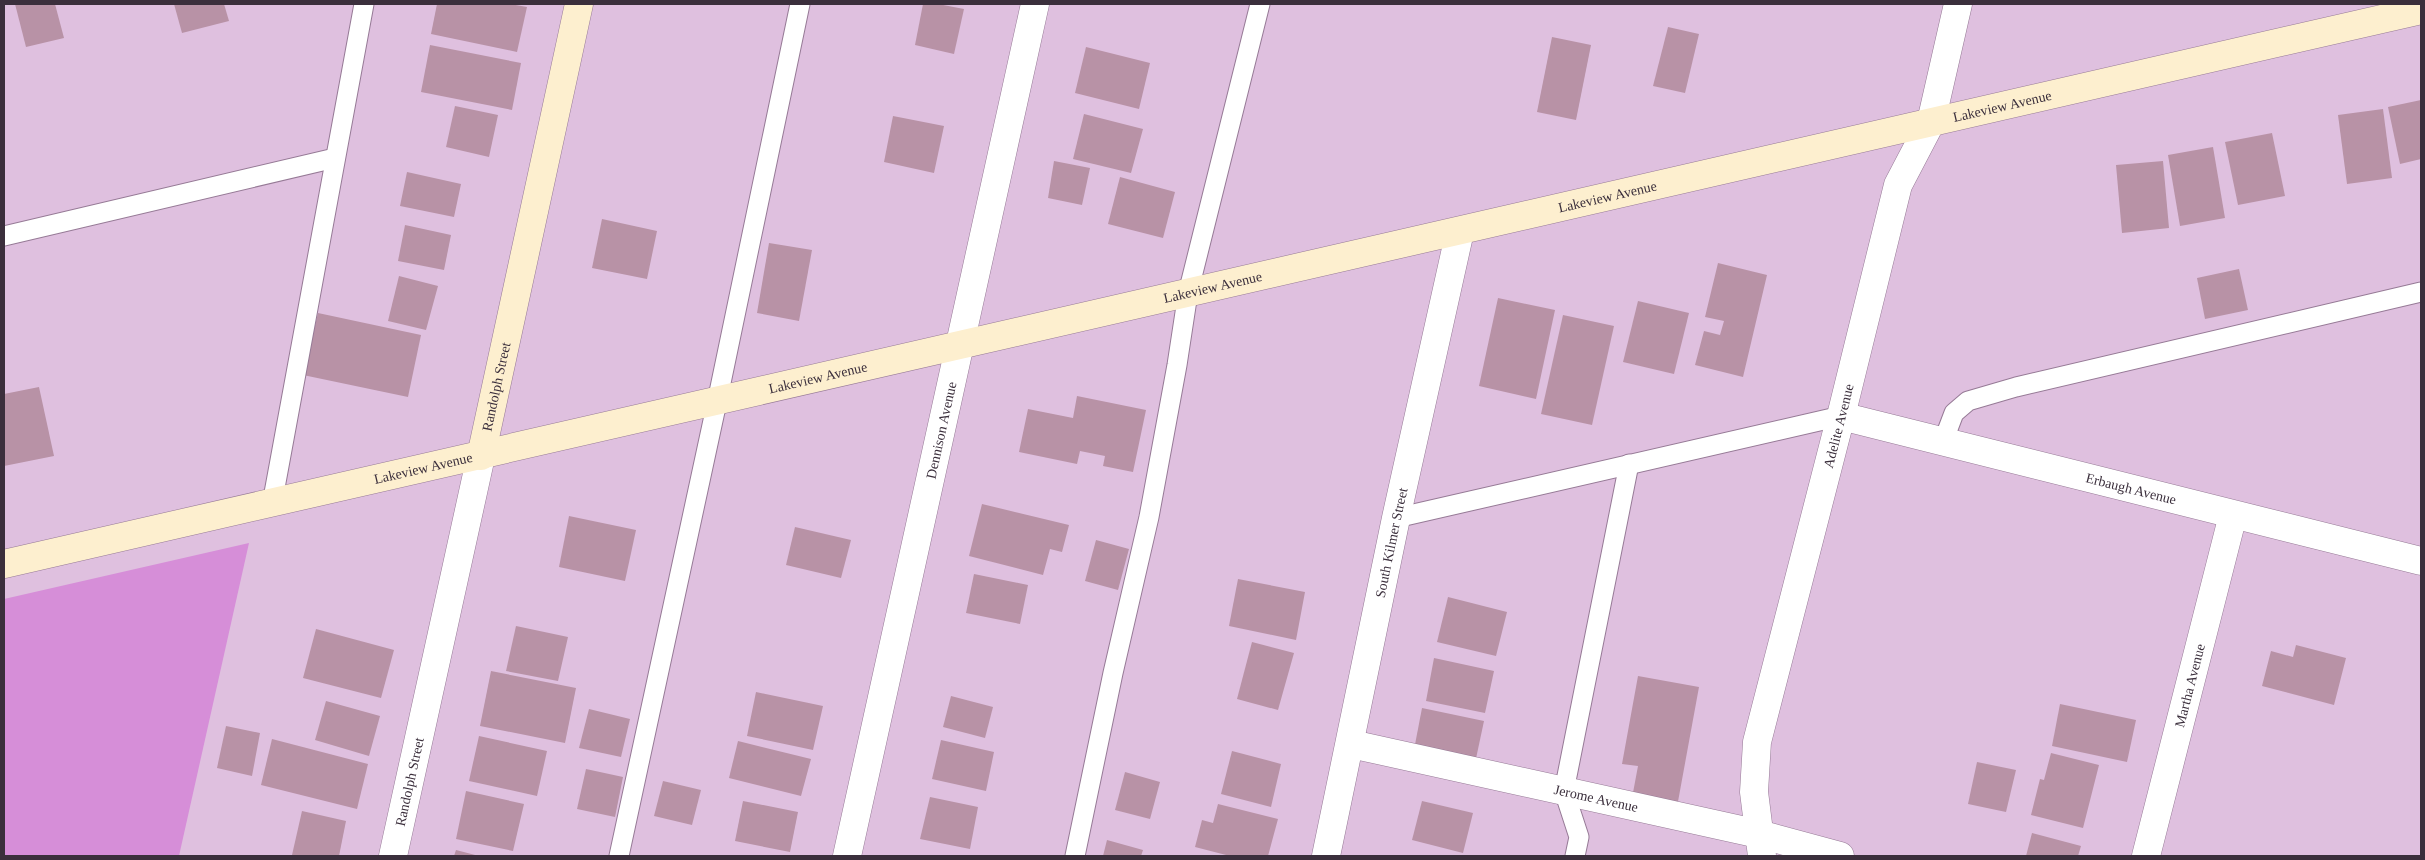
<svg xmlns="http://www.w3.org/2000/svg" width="2425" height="860" font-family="Georgia,serif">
  <rect width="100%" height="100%" fill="#dfc0df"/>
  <path fill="#d68ed8" d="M 249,543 L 179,856 L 4,856 L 4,599 Z"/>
  <g fill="#b892a6">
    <path d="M 15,4 L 55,4 L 64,38 L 26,47 Z"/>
    <path d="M 174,4 L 224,4 L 229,21 L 182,33 Z"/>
    <path d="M 437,4 L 510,4 L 527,7 L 517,52 L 431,34 Z"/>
    <path d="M 923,4 L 938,4 L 964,9 L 954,54 L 915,45 Z"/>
    <path d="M 1668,27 L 1699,34 L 1685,93 L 1653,86 Z"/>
    <path d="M 1552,37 L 1591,45 L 1576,120 L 1537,112 Z"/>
    <path d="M 430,45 L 521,63 L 512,110 L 421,92 Z"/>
    <path d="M 1086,47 L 1150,63 L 1139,109 L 1075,93 Z"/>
    <path d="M 2421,100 L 2421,159 L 2400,164 L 2388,107 Z"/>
    <path d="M 455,106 L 498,115 L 489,157 L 446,147 Z"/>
    <path d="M 2383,109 L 2392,178 L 2347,184 L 2338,115 Z"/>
    <path d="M 1084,114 L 1143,129 L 1131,173 L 1073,159 Z"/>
    <path d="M 893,116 L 944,126 L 934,173 L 884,162 Z"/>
    <path d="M 2272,133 L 2285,196 L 2238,205 L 2225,142 Z"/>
    <path d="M 2213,147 L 2225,218 L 2180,226 L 2168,155 Z"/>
    <path d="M 1054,161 L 1090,168 L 1082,205 L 1048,198 Z"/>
    <path d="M 2163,161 L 2169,228 L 2122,233 L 2116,165 Z"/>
    <path d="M 407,172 L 461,184 L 454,217 L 400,206 Z"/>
    <path d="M 1120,177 L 1175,192 L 1163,238 L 1108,224 Z"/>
    <path d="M 602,219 L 657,231 L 647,279 L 592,268 Z"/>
    <path d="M 405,225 L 451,235 L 444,270 L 398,261 Z"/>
    <path d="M 769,243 L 812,250 L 799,321 L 757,313 Z"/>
    <path d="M 1718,263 L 1767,275 L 1743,377 L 1695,365 L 1704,331 L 1720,335 L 1724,321 L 1705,317 Z"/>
    <path d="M 2239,269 L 2248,310 L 2205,319 L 2197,278 Z"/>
    <path d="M 399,276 L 438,286 L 426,330 L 388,321 Z"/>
    <path d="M 1498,298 L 1555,310 L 1536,399 L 1479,386 Z"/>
    <path d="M 1638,301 L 1689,313 L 1674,374 L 1623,362 Z"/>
    <path d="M 318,313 L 421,335 L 408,397 L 303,375 Z"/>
    <path d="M 1563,315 L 1614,326 L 1592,425 L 1541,414 Z"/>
    <path d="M 39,387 L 54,456 L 4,466 L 4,394 Z"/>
    <path d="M 1077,396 L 1146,410 L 1133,472 L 1103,466 L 1105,456 L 1080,451 L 1077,464 L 1019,452 L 1028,409 L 1073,418 Z"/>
    <path d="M 982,504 L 1069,525 L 1062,552 L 1050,549 L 1043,575 L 969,556 Z"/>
    <path d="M 569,516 L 636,530 L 625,581 L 559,567 Z"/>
    <path d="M 795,527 L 851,540 L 841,578 L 786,565 Z"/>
    <path d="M 1096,540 L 1129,549 L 1118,590 L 1085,581 Z"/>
    <path d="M 974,574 L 1028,585 L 1020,624 L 966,613 Z"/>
    <path d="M 1238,579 L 1305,592 L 1296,640 L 1229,626 Z"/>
    <path d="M 1448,597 L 1507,612 L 1496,656 L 1437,642 Z"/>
    <path d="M 516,626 L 568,637 L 558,681 L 506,671 Z"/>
    <path d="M 316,629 L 394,650 L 381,698 L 303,678 Z"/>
    <path d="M 1252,642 L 1294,653 L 1278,710 L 1237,699 Z"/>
    <path d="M 2296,645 L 2346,658 L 2334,705 L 2262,686 L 2271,651 L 2293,657 Z"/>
    <path d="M 1434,658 L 1494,671 L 1485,713 L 1426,701 Z"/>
    <path d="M 491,671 L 576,688 L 565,743 L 480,726 Z"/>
    <path d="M 1638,676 L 1699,687 L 1677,807 L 1632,798 L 1638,766 L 1622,764 Z"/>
    <path d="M 756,692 L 823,706 L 813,750 L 747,736 Z"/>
    <path d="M 951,696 L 993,707 L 985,738 L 943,727 Z"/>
    <path d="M 326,701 L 380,716 L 369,756 L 315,740 Z"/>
    <path d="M 2060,704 L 2136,720 L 2127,762 L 2052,746 Z"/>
    <path d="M 1422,708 L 1484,721 L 1474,768 L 1413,755 Z"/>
    <path d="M 589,709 L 630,719 L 621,757 L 579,748 Z"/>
    <path d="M 226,726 L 260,733 L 252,776 L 217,768 Z"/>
    <path d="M 479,736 L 547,751 L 537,796 L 469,781 Z"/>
    <path d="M 272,739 L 368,764 L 357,809 L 261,785 Z"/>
    <path d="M 941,740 L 994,752 L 986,791 L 932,779 Z"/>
    <path d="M 738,741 L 811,759 L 801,796 L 729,778 Z"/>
    <path d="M 1232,751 L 1281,764 L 1271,807 L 1221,794 Z"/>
    <path d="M 2051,753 L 2099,765 L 2083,828 L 2031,815 L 2040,779 L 2044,780 Z"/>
    <path d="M 1977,762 L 2016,770 L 2006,812 L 1968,804 Z"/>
    <path d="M 586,769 L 623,777 L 615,817 L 577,809 Z"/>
    <path d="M 1125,772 L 1160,782 L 1150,819 L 1115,810 Z"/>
    <path d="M 663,781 L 701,790 L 692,825 L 654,816 Z"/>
    <path d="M 466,791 L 524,804 L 513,851 L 456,839 Z"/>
    <path d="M 930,797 L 978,807 L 970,849 L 920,839 Z"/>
    <path d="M 743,801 L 798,812 L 790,852 L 735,841 Z"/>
    <path d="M 1422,801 L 1473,813 L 1463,853 L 1412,840 Z"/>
    <path d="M 1218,804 L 1278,819 L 1268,856 L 1230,856 L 1195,847 L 1202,820 L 1213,823 Z"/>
    <path d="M 302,811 L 346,821 L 339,856 L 292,855 Z"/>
    <path d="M 2032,833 L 2081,846 L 2078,856 L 2026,856 Z"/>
    <path d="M 1107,840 L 1143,850 L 1141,856 L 1103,856 Z"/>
    <path d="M 456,850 L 479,856 L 454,856 Z"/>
  </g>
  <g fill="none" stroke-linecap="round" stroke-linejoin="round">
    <g stroke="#967a96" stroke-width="21">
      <g id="lane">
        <path d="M 4,236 L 335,158"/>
        <path d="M 1943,442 L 1954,413 L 1968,401 L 2016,387 L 2421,292"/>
        <path d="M 272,504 L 364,4"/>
        <path d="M 1396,518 L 1841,416"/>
        <path d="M 619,856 L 717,402 L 800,4"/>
        <path d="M 1075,856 L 1113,673 L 1149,517 L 1177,365 L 1188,293 L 1260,4"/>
        <path d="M 1575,856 L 1579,837 L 1564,791 L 1629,464"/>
      </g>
    </g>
    <g stroke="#967a96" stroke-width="29">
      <g id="street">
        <path id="s1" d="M 1841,416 L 2421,561"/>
        <path id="s2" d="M 1351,744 L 1759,834 L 1840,856"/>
        <path id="s3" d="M 393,856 L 481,456"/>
        <path id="s4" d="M 847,856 L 1035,4"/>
        <path id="s5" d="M 1326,856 L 1396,518 L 1460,231"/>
        <path id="s6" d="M 1762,856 L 1754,792 L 1757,742 L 1841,416 L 1898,185 L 1931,122 L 1958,4"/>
        <path id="s7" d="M 2146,856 L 2233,515"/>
      </g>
    </g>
    <g stroke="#967a96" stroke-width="29">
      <g id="secondary">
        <path id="s8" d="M 481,456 L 579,4"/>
        <path id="s9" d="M 4,564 L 2421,10"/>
      </g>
    </g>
    <use href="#lane" stroke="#fff" stroke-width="19"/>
    <use href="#street" stroke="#fff" stroke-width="28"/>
    <use href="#secondary" stroke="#fdefcf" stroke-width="28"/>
  </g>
  <g text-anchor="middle" stroke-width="4" stroke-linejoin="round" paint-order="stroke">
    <g font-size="14" fill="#3b2f3c" stroke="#dfc0df">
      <text dy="5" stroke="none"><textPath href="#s9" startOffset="2050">Lakeview Avenue</textPath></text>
      <text dy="5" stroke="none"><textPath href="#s9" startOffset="1645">Lakeview Avenue</textPath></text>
      <text dy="5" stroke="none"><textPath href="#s9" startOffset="1240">Lakeview Avenue</textPath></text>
      <text dy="5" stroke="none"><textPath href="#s9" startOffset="835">Lakeview Avenue</textPath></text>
      <text dy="5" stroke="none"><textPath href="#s8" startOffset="71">Randolph Street</textPath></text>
      <text dy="5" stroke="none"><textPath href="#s6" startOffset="441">Adelite Avenue</textPath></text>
      <text dy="5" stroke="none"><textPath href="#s4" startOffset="436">Dennison Avenue</textPath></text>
      <text dy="5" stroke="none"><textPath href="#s9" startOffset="430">Lakeview Avenue</textPath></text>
      <text dy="5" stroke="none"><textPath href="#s1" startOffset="299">Erbaugh Avenue</textPath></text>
      <text dy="5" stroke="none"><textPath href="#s5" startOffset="320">South Kilmer Street</textPath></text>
      <text dy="5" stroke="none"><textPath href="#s7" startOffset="176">Martha Avenue</textPath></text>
      <text dy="5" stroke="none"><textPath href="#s3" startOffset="76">Randolph Street</textPath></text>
      <text dy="5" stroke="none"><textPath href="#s2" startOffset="251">Jerome Avenue</textPath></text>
    </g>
  </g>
  <rect width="2425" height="860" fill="none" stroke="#3b2f3c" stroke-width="10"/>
</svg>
